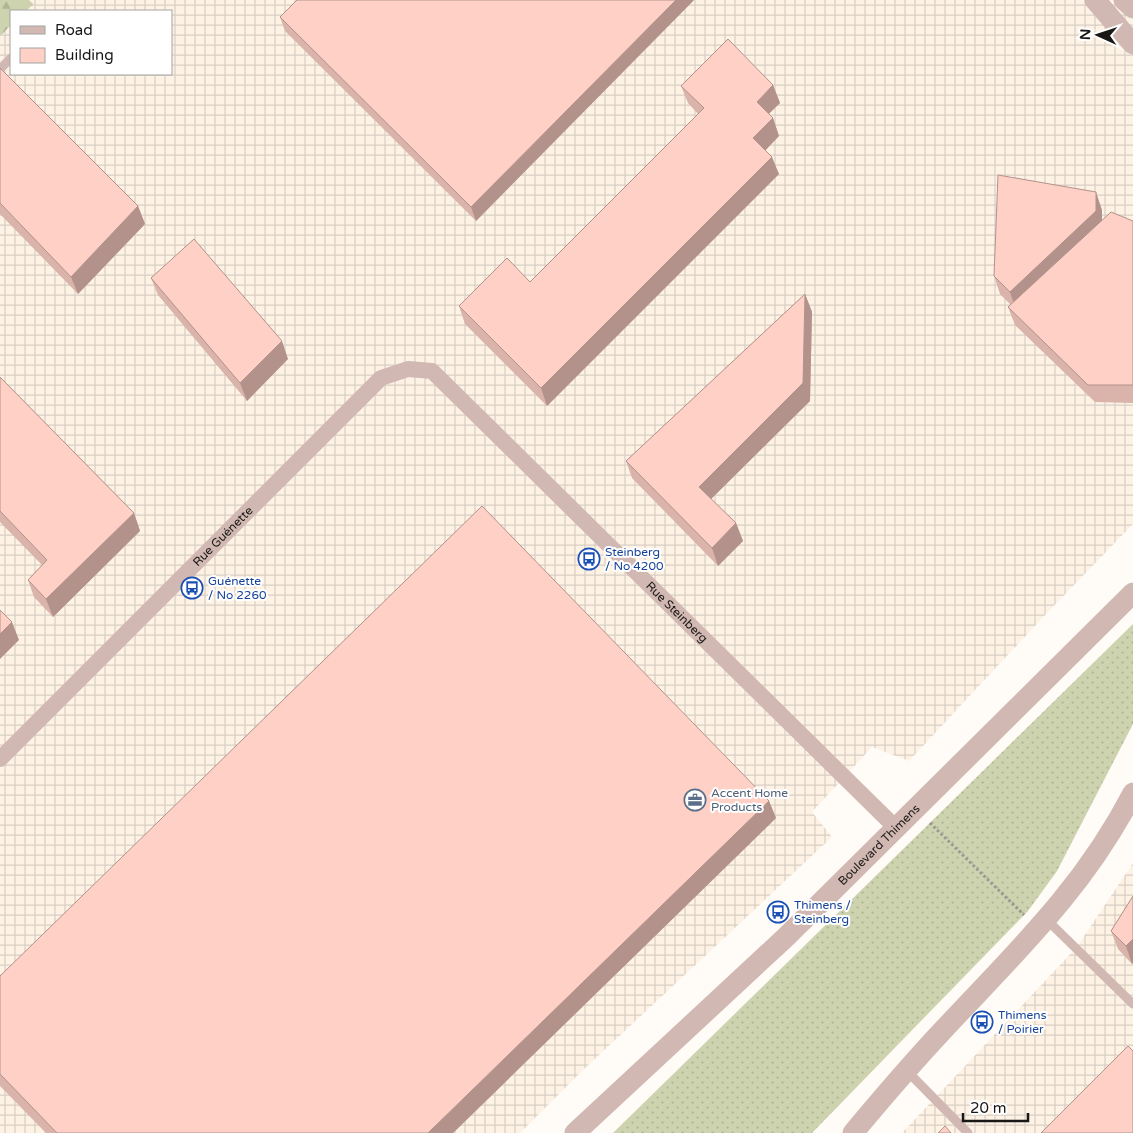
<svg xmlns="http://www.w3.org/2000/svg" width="1133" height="1133" font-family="'Varela Round',sans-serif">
  <defs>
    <pattern id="industrial-grid" width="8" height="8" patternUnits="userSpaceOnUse" patternTransform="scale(1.25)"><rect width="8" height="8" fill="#fef2e5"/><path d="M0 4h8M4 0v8" fill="none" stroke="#d9cfc4"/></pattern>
    <pattern id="grass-dots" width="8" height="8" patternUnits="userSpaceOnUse" patternTransform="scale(1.25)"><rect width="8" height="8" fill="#ced3af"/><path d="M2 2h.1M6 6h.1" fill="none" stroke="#b0b496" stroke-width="1.8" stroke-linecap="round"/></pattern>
    <pattern id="forest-firs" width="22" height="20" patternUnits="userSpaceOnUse" patternTransform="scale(1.25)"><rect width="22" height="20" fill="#ced3af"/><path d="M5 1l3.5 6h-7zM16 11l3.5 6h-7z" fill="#b0b496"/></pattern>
  </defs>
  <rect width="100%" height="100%" fill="#fffbf7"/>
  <g fill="url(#industrial-grid)" fill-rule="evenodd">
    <path d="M 0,0 L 1133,0 L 1133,524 L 1046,614 L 909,761 L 872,747 L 812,812 L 832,837 L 582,1071 L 520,1133 L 0,1133 ZM 11,11 L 171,11 L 171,74 L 11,74 Z"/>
    <path d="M 1133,863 L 1133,1133 L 902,1133 L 1076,948 Z"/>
  </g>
  <path fill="url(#grass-dots)" d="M 1133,624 L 1133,724 L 1057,871 L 1028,911 L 812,1133 L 613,1133 Z"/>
  <path fill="url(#forest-firs)" d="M 0,0 L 29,0 L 33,4 L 26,11 L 11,11 L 11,25 L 0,36 Z"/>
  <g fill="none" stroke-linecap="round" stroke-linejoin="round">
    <path stroke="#9a9794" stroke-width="3" stroke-dasharray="2.5 2.5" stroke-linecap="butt" d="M 930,823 L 1024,915"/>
    <g stroke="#d1b8b2" stroke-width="9">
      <path d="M 0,69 L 11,58"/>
      <path d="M 1047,920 L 1133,1004"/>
      <path d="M 906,1070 L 968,1133"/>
    </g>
    <path stroke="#d1b8b2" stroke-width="16" id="s1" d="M 0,759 L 381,378 L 408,369 L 432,371 L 895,827"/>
    <g stroke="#d1b8b2" stroke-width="21">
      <path d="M 1095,0 L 1133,44"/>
      <path d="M 1124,0 L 1133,8"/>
      <path id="s2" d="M 575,1133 L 786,937 L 1133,593"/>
      <path d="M 853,1133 C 883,1097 913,1062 945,1028 C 1017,951 1084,888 1133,793"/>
    </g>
  </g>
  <g fill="#dab3aa">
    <path d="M 694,0 L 476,221 L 285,31 L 280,17 Z"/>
    <path d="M 0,68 L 138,206 L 145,224 L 78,294 L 0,214 Z"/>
    <path d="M 773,85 L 780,103 L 769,114 L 773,118 L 779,136 L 765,150 L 779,174 L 547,406 L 465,324 L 459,306 L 530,282 L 698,114 L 688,103 L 681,86 Z"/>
    <path d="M 1102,210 L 1102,220 L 1133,221 L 1133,403 L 1095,402 L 1015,325 L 1008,307 L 1011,305 L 1000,294 L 994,276 Z"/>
    <path d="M 151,278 L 288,359 L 247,401 L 158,295 Z"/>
    <path d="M 805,294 L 812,312 L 810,401 L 711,499 L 736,523 L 743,541 L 718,566 L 632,478 L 626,461 Z"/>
    <path d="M 0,377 L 134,513 L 140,531 L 53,617 L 34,597 L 28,580 L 42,565 L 0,522 Z"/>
    <path d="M 769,801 L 776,818 L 453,1133 L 46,1133 L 0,1086 L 0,976 Z"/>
    <path d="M 1133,896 L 1133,963 L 1132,964 L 1118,949 L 1111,931 Z"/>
  </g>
  <g fill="#b2928b">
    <path d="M 676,0 L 694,0 L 476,221 L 471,207 Z"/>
    <path d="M 773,85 L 780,103 L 763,119 L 757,102 Z"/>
    <path d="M 773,118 L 779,136 L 760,156 L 753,138 Z"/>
    <path d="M 772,157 L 779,174 L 547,406 L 541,388 Z"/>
    <path d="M 1096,192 L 1102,210 L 1102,229 L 1016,310 L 1010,292 Z"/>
    <path d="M 138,206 L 145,224 L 78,294 L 71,277 Z"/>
    <path d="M 805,294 L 812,312 L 810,401 L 705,505 L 699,487 Z"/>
    <path d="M 282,341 L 288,359 L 247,401 L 240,383 Z"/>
    <path d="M 134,513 L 140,531 L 53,617 L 46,599 Z"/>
    <path d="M 736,523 L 743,541 L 718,566 L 712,548 Z"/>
    <path d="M 12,622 L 19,640 L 0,659 L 0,634 Z"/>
    <path d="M 769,801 L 776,818 L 453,1133 L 428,1133 Z"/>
    <path d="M 1133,939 L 1133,963 L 1132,964 L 1126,946 Z"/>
  </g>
  <g fill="#fed0c6" stroke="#b2928b">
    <path d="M 297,0 L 676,0 L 471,207 L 280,17 Z"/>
    <path d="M 728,39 L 773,85 L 757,102 L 773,118 L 753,138 L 772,157 L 541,388 L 459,306 L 507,258 L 530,282 L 704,108 L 681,86 Z"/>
    <path d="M 0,68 L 138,206 L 71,277 L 0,203 Z"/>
    <path d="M 998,175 L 1096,192 L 1096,211 L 1010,292 L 994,276 Z"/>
    <path d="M 1111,212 L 1133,221 L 1133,385 L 1088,385 L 1008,307 Z"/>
    <path d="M 194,239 L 282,341 L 240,383 L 151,278 Z"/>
    <path d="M 805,294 L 803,383 L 699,487 L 736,523 L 712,548 L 626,461 Z"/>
    <path d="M 0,377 L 134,513 L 46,599 L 28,580 L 47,560 L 0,511 Z"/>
    <path d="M 482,506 L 769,801 L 428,1133 L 57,1133 L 0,1074 L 0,976 Z"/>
    <path d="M 0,610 L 12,622 L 0,634 Z"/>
    <path d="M 1133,896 L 1133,939 L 1126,946 L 1111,931 Z"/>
    <path d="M 1128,1046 L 1133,1051 L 1133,1133 L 1041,1133 Z"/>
    <path d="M 945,1126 L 951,1133 L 938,1133 Z"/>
  </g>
  <defs>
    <g id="bus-ring" transform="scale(1.125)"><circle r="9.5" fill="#fff" stroke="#1a4fb4" stroke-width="1.5"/><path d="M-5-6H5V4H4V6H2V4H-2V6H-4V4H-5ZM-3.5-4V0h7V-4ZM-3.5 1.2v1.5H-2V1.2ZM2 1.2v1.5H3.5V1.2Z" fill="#1a4fb4"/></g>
    <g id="office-ring" transform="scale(1.125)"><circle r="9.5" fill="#fff" stroke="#5c6f8a" stroke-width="1.5"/><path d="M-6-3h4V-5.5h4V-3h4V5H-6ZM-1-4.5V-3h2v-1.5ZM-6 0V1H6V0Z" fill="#5c6f8a"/></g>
  </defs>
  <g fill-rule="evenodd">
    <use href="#bus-ring" x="589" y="559"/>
    <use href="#bus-ring" x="192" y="588"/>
    <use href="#office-ring" x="695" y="800"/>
    <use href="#bus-ring" x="778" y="912"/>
    <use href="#bus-ring" x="982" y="1022"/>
  </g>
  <g text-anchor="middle" stroke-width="4" stroke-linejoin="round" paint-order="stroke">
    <g font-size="12" fill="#1a1816" stroke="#fff">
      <text dy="4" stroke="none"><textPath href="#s1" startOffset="315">Rue Guénette</textPath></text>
      <text dy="4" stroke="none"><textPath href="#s1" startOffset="935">Rue Steinberg</textPath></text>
      <text dy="4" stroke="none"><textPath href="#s2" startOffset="419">Boulevard Thimens</textPath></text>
    </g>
    <g font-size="12" fill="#164399" stroke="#fff" text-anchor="start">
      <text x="605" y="556">Steinberg<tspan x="605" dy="14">/ No 4200</tspan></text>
      <text x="208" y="585">Guénette<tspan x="208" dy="14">/ No 2260</tspan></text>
      <text x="794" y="909">Thimens /<tspan x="794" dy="14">Steinberg</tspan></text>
      <text x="998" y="1019">Thimens<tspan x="998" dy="14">/ Poirier</tspan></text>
    </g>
    <g font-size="12" fill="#4e5e75" stroke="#fff" text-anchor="start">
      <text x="711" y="797">Accent Home<tspan x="711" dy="14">Products</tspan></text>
    </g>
  </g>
  <rect x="10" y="10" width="162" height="65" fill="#ffffff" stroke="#a3a3a2"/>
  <rect x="20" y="26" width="25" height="8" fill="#d1b8b2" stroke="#a3a3a2"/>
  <text x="55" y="35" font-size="15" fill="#1a1816">Road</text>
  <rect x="20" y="48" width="25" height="15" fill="#fed0c6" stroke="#a3a3a2"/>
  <text x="55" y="60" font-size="15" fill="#1a1816">Building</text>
  <g transform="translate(1098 35) rotate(273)" stroke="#ffffff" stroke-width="4" paint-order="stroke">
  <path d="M0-4L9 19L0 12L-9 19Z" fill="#1a1816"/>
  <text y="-8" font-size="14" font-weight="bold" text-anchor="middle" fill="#1a1816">N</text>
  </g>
  <path d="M963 1113v8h65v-8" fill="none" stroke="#1a1816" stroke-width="2.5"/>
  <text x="970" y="1113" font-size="15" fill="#1a1816" stroke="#ffffff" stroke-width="4" paint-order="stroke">20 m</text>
</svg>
